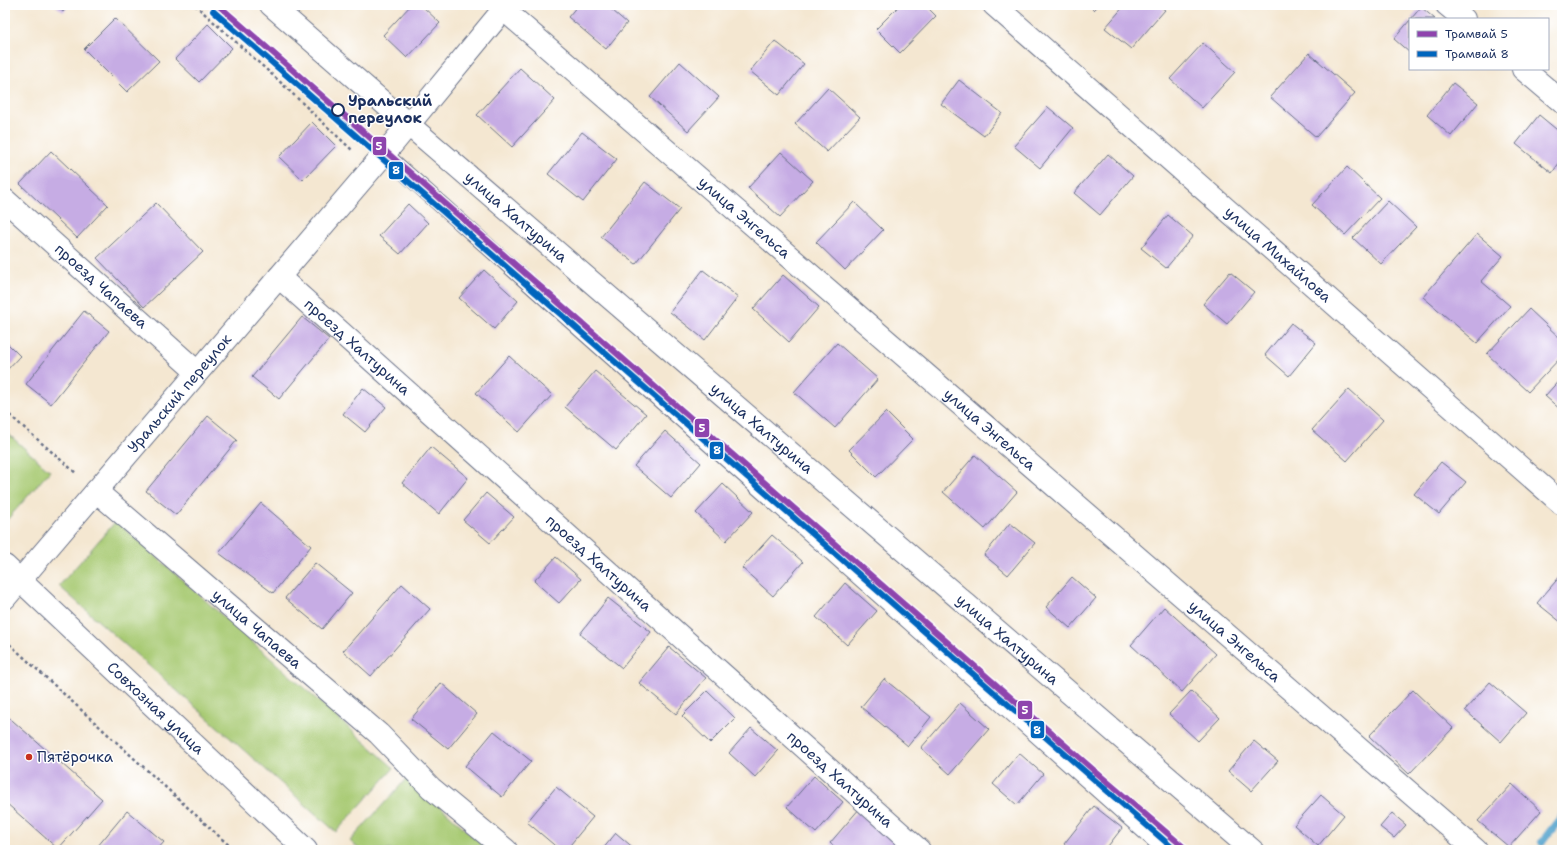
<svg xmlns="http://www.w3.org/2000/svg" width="1567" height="855" font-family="'Shantell Sans',sans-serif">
  <rect width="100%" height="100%" fill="#fff"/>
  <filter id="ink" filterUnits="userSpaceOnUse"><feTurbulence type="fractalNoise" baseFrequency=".025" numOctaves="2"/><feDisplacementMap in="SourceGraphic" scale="8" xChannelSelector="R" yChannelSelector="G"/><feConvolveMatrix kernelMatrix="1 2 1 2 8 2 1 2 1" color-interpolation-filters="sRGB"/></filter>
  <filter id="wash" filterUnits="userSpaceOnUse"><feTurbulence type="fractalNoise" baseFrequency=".012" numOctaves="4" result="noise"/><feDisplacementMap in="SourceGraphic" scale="16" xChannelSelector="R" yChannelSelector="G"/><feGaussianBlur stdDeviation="0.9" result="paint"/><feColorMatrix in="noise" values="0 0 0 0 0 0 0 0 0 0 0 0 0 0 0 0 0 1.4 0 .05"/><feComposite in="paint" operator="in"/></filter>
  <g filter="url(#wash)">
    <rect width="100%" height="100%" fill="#f4e7d1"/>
    <g fill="#a8ca73" stroke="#627c68">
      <path d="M 5,431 L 50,471 L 5,522 Z"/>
      <path d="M 116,521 L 394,768 L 336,832 L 59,586 Z"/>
      <path d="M 408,777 L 488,850 L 360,850 L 350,841 Z"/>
    </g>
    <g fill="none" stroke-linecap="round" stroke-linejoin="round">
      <path stroke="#52a3cc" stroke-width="8" d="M 1542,842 L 1562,816"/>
    </g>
    <g id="blocks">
      <g fill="#c6ace4">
        <path d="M 55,5 L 70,5 L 63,12 Z"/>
        <path d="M 411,5 L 421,5 L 440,23 L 407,58 L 383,35 Z"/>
        <path d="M 578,5 L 606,5 L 627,23 L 606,49 L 568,17 Z"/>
        <path d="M 641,5 L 652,5 L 647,10 Z"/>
        <path d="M 900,5 L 925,5 L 936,16 L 900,53 L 876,29 Z"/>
        <path d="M 1089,5 L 1099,5 L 1094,10 Z"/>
        <path d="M 1125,5 L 1158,5 L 1165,10 L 1131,49 L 1105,28 Z"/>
        <path d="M 1421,7 L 1435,19 L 1411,19 Z"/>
        <path d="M 115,18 L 159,61 L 127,92 L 84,49 Z"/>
        <path d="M 1410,20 L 1410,53 L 1394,39 Z"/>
        <path d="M 208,24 L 232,48 L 199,82 L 175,59 Z"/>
        <path d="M 775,41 L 804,64 L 779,95 L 750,71 Z"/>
        <path d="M 1203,43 L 1235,72 L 1202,108 L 1170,79 Z"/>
        <path d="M 1309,53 L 1355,93 L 1316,137 L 1270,97 Z"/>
        <path d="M 680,62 L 719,97 L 688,131 L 650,97 Z"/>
        <path d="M 520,68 L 555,100 L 512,147 L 477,115 Z"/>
        <path d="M 959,80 L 1002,113 L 984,136 L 941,104 Z"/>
        <path d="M 1453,83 L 1478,103 L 1451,136 L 1427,115 Z"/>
        <path d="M 828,88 L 860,117 L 827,152 L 795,124 Z"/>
        <path d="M 1048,107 L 1073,128 L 1040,168 L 1014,146 Z"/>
        <path d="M 1539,115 L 1562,134 L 1562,159 L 1552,173 L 1516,144 Z"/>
        <path d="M 312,122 L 336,146 L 303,180 L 279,157 Z"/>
        <path d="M 582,132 L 617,159 L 583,202 L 548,174 Z"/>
        <path d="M 51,151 L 108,205 L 77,238 L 20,184 Z"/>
        <path d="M 781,152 L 813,181 L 780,217 L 748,188 Z"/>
        <path d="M 1108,154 L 1133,176 L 1100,215 L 1074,193 Z"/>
        <path d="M 1347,167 L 1380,198 L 1345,235 L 1312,205 Z"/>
        <path d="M 645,182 L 680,209 L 636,264 L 601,237 Z"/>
        <path d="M 1388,201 L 1416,227 L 1381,264 L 1353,238 Z"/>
        <path d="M 854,202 L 883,230 L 845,270 L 816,242 Z"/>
        <path d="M 156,203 L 203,252 L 144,307 L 97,258 Z"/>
        <path d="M 408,204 L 428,223 L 400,254 L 379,236 Z"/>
        <path d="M 1168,215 L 1193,236 L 1166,268 L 1141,248 Z"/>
        <path d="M 1477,234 L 1503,256 L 1481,281 L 1510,306 L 1477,343 L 1423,297 Z"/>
        <path d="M 484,270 L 518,301 L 494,329 L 459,298 Z"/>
        <path d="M 703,270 L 738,297 L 705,340 L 670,312 Z"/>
        <path d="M 1230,272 L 1254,292 L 1227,324 L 1203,304 Z"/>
        <path d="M 783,275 L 819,307 L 789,342 L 753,309 Z"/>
        <path d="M 1529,309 L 1562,340 L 1562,356 L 1528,392 L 1487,354 Z"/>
        <path d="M 84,311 L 109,331 L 51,404 L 26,384 Z"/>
        <path d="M 302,317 L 329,339 L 279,399 L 252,377 Z"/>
        <path d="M 1291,323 L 1316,343 L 1289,376 L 1265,355 Z"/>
        <path d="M 5,341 L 20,356 L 5,372 Z"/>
        <path d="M 837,343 L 878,379 L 835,428 L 794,392 Z"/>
        <path d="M 509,356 L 552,395 L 519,432 L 476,393 Z"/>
        <path d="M 595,371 L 646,414 L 616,450 L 565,407 Z"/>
        <path d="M 1562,377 L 1562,411 L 1545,396 Z"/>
        <path d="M 363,388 L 386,407 L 365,432 L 343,414 Z"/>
        <path d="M 1349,389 L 1383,420 L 1347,461 L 1312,430 Z"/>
        <path d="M 886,412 L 913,439 L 876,477 L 849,450 Z"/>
        <path d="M 208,416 L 237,440 L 176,515 L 146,491 Z"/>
        <path d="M 665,431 L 701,463 L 671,498 L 634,466 Z"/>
        <path d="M 431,447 L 468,478 L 439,514 L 402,483 Z"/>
        <path d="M 975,455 L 1017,492 L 985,529 L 943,492 Z"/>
        <path d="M 1441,462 L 1466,482 L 1439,514 L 1414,494 Z"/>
        <path d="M 723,484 L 753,512 L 726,541 L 696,513 Z"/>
        <path d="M 486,493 L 514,517 L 490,543 L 463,520 Z"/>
        <path d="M 261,503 L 311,546 L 273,593 L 219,553 Z"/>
        <path d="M 1010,523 L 1035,543 L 1008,575 L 984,555 Z"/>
        <path d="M 772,535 L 803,562 L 773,596 L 742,568 Z"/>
        <path d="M 556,557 L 581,579 L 559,603 L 534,581 Z"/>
        <path d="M 315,563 L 352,593 L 322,629 L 285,598 Z"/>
        <path d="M 1562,574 L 1562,623 L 1537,603 Z"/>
        <path d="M 1072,577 L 1096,598 L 1070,628 L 1046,607 Z"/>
        <path d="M 845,583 L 877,611 L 847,645 L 816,617 Z"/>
        <path d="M 402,584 L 430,609 L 371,676 L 343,651 Z"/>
        <path d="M 608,598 L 651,632 L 622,668 L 580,634 Z"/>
        <path d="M 1164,607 L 1216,654 L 1182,692 L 1131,645 Z"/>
        <path d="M 669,647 L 706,678 L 676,714 L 639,683 Z"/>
        <path d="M 884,679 L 931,717 L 908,746 L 861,707 Z"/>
        <path d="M 1490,682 L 1526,713 L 1501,742 L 1465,710 Z"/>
        <path d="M 441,683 L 477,714 L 448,749 L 411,719 Z"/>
        <path d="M 1413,690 L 1453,728 L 1409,774 L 1369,736 Z"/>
        <path d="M 707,691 L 735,718 L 710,743 L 682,716 Z"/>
        <path d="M 1191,691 L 1220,718 L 1198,741 L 1169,714 Z"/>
        <path d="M 960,703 L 989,729 L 950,774 L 921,748 Z"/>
        <path d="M 5,714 L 102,799 L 58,849 L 5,802 Z"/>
        <path d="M 751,728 L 778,751 L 755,777 L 729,753 Z"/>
        <path d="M 494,731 L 531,761 L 502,797 L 465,766 Z"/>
        <path d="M 1254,741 L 1278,761 L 1251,791 L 1228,771 Z"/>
        <path d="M 1019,753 L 1043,774 L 1017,805 L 993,784 Z"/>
        <path d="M 814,776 L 843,802 L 816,833 L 787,807 Z"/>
        <path d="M 1512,784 L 1541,811 L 1509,847 L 1478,821 Z"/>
        <path d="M 556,787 L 593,817 L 566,850 L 560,850 L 527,822 Z"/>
        <path d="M 1321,795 L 1344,815 L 1318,846 L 1294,825 Z"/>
        <path d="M 1094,806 L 1122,828 L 1105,850 L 1072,850 L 1064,844 Z"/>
        <path d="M 860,808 L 899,841 L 892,850 L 838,850 L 830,843 Z"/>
        <path d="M 127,811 L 164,842 L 157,850 L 101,850 L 97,847 Z"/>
        <path d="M 1392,813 L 1406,825 L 1394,838 L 1380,827 Z"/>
        <path d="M 616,833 L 636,850 L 602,850 Z"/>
      </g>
    </g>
  </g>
  <g filter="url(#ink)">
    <use href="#blocks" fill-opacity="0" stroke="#676f86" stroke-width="1"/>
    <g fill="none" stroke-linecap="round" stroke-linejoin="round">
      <g stroke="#676f86" stroke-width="18">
        <path id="lane" d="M 384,154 L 1166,850"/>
      </g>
      <g stroke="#676f86" stroke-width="24">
        <g id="street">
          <path id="s1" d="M 271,5 L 409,125 L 1252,850"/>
          <path id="s2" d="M 994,5 L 1562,504"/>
          <path d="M 1447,5 L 1464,19"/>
          <path id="s3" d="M 503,9 L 1476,850"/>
          <path d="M 1523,69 L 1562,102"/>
          <path id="s4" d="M 5,200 L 197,372"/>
          <path id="s5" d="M 279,277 L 919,850"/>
          <path id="s6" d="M 96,491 L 379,734 L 431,788 L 506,850"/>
          <path id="s7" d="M 5,598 L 395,141 L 507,5"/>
        </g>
      </g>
      <g stroke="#676f86" stroke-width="24">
        <g id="secondary">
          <path id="s8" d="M 5,566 L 306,850"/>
        </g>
      </g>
      <g stroke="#676f86" stroke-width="2.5" stroke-dasharray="3 3" stroke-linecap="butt">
        <path d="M 195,5 L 278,80 L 353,151"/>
        <path d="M 5,411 L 77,474"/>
        <path d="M 5,640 L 234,850"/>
      </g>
      <use href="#lane" stroke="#fff" stroke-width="16"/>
      <use href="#street" stroke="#fff" stroke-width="22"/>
      <use href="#secondary" stroke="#fff" stroke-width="22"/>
      <g stroke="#fff" stroke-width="9">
        <path id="tram-1" d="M 218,5 L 1097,773 L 1187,850"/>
      </g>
      <g stroke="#fff" stroke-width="9">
        <path id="tram-2" d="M 213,11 L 1175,850"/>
      </g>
      <use href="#tram-1" stroke="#8e44ad" stroke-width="6"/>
      <use href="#tram-2" stroke="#0065bd" stroke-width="6"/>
    </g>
  </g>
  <circle fill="#fff" stroke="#1b2f5e" stroke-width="2" cx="338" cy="110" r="6"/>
  <circle fill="#c8321e" stroke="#fff" stroke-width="1.5" cx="29" cy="757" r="4"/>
  <g text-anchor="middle" stroke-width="3" stroke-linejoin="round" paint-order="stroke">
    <g font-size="15" font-weight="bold" fill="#1b2f5e" stroke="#fff" text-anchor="start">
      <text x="348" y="106">Уральский<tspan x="348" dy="17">переулок</tspan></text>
    </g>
    <g font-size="15" fill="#1b2f5e" stroke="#fff">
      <text dy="5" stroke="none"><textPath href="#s1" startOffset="324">улица Халтурина</textPath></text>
      <text dy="5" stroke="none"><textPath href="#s3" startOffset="319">улица Энгельса</textPath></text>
      <text dy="5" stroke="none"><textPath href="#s2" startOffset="378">улица Михайлова</textPath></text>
      <text dy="5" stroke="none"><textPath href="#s4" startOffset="129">проезд Чапаева</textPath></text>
      <text dy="5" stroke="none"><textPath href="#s5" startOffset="105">проезд Халтурина</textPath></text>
      <text dy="5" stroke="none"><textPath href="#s7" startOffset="269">Уральский переулок</textPath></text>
      <text dy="5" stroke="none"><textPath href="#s1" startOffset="648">улица Халтурина</textPath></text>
      <text dy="5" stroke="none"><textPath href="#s3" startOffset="643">улица Энгельса</textPath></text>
      <text dy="5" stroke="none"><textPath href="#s5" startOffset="429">проезд Халтурина</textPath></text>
      <text dy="5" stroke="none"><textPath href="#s6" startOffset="212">улица Чапаева</textPath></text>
      <text dy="5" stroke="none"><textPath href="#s1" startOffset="972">улица Халтурина</textPath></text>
      <text dy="5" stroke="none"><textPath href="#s3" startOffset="967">улица Энгельса</textPath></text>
      <text dy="5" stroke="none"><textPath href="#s8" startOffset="207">Совхозная улица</textPath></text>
      <text dy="5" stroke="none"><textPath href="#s5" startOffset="753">проезд Халтурина</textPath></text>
    </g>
    <g font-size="15" fill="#1b2f5e" stroke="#fff" text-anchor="start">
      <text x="37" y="762">Пятёрочка</text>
    </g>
  </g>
  <g stroke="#fff" stroke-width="1.5">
    <rect x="372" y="136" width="15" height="20" rx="4" fill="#8e44ad"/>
    <rect x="388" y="161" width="16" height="19" rx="4" fill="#0065bd"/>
    <rect x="694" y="418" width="16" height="20" rx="4" fill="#8e44ad"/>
    <rect x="709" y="441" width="15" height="19" rx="4" fill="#0065bd"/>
    <rect x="1017" y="700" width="16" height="20" rx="4" fill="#8e44ad"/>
    <rect x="1030" y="720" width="15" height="19" rx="4" fill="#0065bd"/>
  </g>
  <g font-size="11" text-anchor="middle" font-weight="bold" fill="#fff">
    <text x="379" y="150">5</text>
    <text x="396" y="174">8</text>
    <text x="702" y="432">5</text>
    <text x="717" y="454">8</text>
    <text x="1025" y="714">5</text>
    <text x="1037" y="734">8</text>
  </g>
  <rect width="1567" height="855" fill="none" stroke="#fff" stroke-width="20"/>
  <rect x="1409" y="18" width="140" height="52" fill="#ffffff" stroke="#a4acbf"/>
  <rect x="1417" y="31" width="20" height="6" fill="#8e44ad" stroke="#a4acbf"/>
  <text x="1445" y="38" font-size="12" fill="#1b2f5e">Трамвай 5</text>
  <rect x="1417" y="51" width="20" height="6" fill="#0065bd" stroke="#a4acbf"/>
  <text x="1445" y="58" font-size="12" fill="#1b2f5e">Трамвай 8</text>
</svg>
